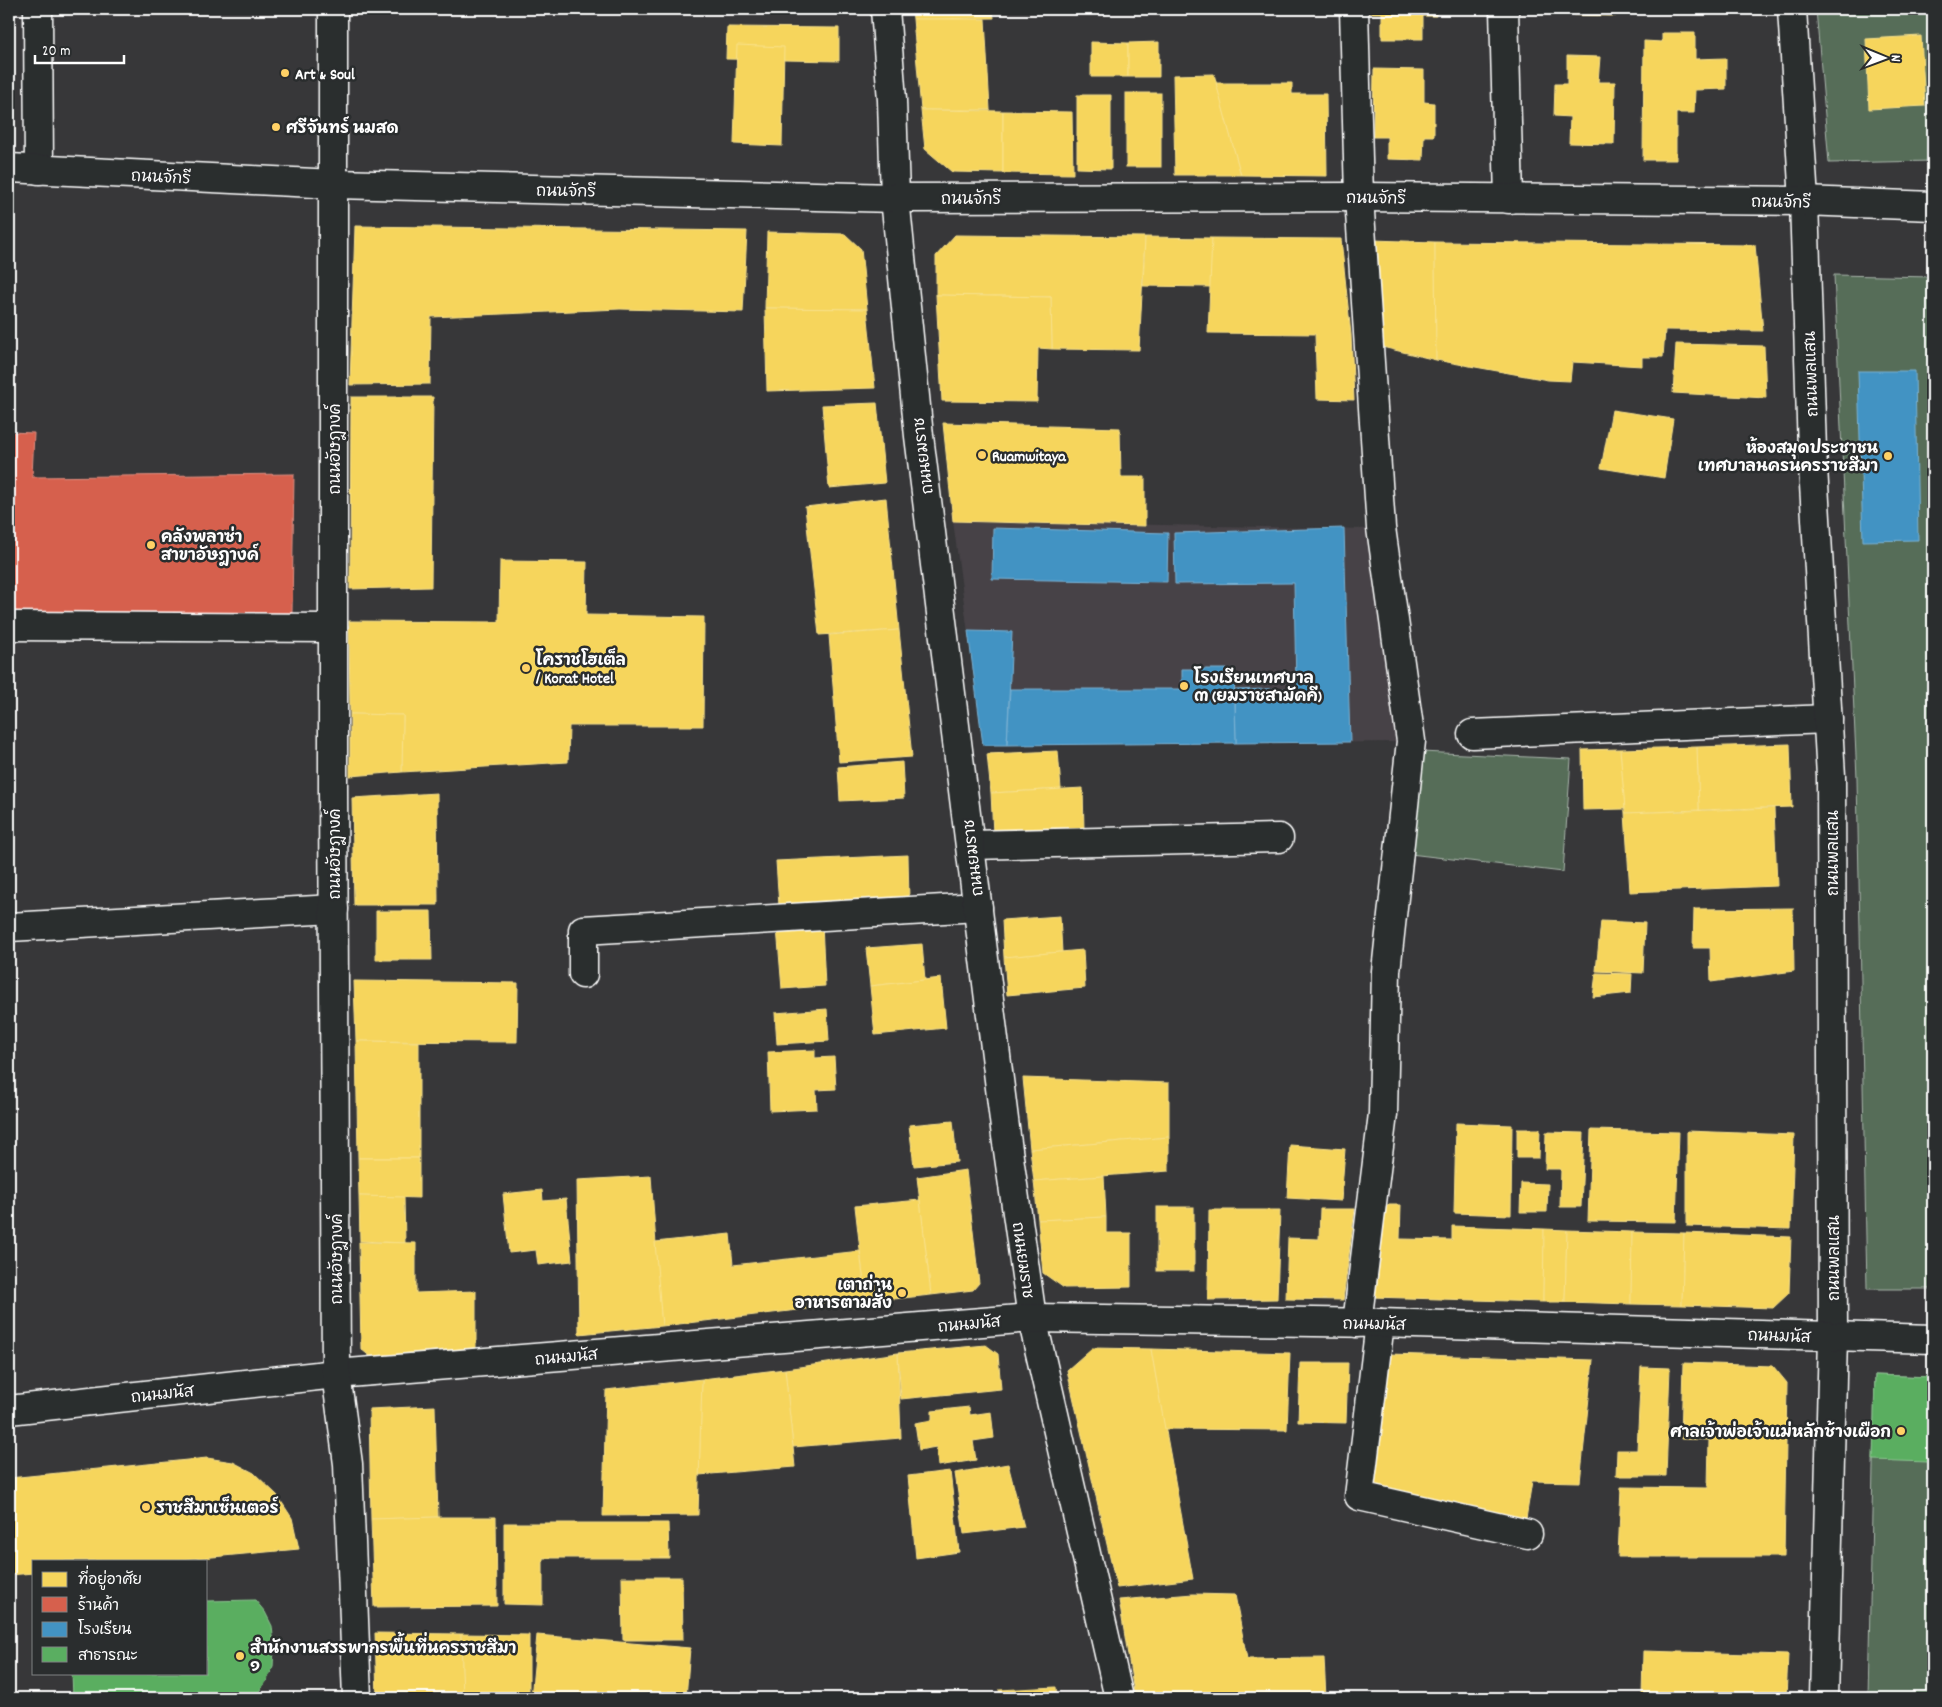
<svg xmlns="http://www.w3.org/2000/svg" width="1942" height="1707" font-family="Dekko,'Playpen Sans Thai',sans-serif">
  <rect width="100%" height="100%" fill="#373739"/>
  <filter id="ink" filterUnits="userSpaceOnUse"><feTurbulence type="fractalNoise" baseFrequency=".02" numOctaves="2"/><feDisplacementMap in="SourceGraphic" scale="10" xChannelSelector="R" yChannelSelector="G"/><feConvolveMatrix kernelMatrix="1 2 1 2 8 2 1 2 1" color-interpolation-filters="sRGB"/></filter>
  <g filter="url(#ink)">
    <path fill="#474247" d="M 953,521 L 1369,529 L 1400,742 L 983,745 Z"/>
    <g fill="#566d59" stroke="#aab6ac">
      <path d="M 1816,9 L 1933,9 L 1933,161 L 1829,163 Z"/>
      <path d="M 1834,275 L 1933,277 L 1933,1289 L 1867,1289 L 1857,778 Z"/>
      <path d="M 1421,752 L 1571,759 L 1563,872 L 1410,854 Z"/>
      <path d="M 1875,1375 L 1933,1377 L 1933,1698 L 1868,1698 Z"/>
    </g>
    <g fill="#f6d55c" stroke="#f9e28d">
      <path d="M 912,9 L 993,9 L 994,18 L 913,19 Z"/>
      <path d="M 1368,9 L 1436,9 L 1436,16 L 1423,16 L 1423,39 L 1382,39 L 1382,13 L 1368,13 Z"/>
      <path d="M 1574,9 L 1616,9 L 1616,16 L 1574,15 Z"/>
      <path d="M 913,19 L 985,19 L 990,110 L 921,110 Z"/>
      <path d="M 727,27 L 839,28 L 839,61 L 726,59 Z"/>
      <path d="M 1662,33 L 1695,33 L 1695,59 L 1726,58 L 1726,89 L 1695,90 L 1694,113 L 1676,113 L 1676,160 L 1643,160 L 1644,41 L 1662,42 Z"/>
      <path d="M 1921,36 L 1925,106 L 1869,109 L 1866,39 Z"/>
      <path d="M 1091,42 L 1128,43 L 1128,77 L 1091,77 Z"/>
      <path d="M 1159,42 L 1159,77 L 1128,77 L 1128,43 Z"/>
      <path d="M 737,45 L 784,47 L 782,146 L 734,144 Z"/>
      <path d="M 1567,56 L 1600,57 L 1598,82 L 1615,82 L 1614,144 L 1569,143 L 1570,117 L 1554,116 L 1555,84 L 1567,84 Z"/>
      <path d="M 1374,69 L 1424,70 L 1424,102 L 1434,103 L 1434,136 L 1424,136 L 1423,160 L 1387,159 L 1387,137 L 1373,137 Z"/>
      <path d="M 1214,74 L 1241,175 L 1175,175 L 1173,75 Z"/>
      <path d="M 1216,83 L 1292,83 L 1292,94 L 1326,94 L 1327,176 L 1241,175 Z"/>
      <rect x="1126" y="93" width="35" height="74"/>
      <path d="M 1077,95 L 1111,95 L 1111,169 L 1077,168 Z"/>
      <path d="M 921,110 L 1003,111 L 1003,173 L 952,172 L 925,149 Z"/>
      <path d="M 1003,111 L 1072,112 L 1073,174 L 1003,173 Z"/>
      <path d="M 355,226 L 747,231 L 743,312 L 620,309 L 431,317 L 430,384 L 350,385 Z"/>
      <path d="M 767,232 L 845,234 L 861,249 L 867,309 L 765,308 Z"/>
      <path d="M 955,235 L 1145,237 L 1139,350 L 1052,349 L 1051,297 L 936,295 L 936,256 Z"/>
      <path d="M 1145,237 L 1212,238 L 1211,287 L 1143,286 Z"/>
      <path d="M 1212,238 L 1341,239 L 1351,335 L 1354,400 L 1317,399 L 1315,334 L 1208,333 Z"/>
      <path d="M 1372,240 L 1435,242 L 1436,360 L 1378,346 Z"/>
      <path d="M 1435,242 L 1755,245 L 1763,331 L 1665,330 L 1663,357 L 1642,357 L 1642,366 L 1572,362 L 1570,381 L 1548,380 L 1436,360 Z"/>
      <path d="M 936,295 L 1051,297 L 1052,349 L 1038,348 L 1037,402 L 942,401 Z"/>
      <path d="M 765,308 L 867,309 L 875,388 L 767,391 Z"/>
      <path d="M 1676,344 L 1764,346 L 1766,398 L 1673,393 Z"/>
      <path d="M 351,397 L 433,397 L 431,587 L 350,589 Z"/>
      <path d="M 877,403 L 885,483 L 829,488 L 822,405 Z"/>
      <path d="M 1612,410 L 1673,419 L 1664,478 L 1601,468 Z"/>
      <path d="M 943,423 L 1120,428 L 1121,477 L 1145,477 L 1145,526 L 953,521 Z"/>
      <path d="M 886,498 L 899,630 L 819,635 L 805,507 Z"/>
      <path d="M 500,561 L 587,562 L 586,615 L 704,617 L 703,726 L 569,726 L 568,762 L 402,772 L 403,715 L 350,714 L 349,621 L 499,622 Z"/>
      <path d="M 899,630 L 912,757 L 839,762 L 829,635 Z"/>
      <path d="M 350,714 L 403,715 L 402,772 L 350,776 Z"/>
      <path d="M 1790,744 L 1792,807 L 1699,810 L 1697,747 Z"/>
      <path d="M 1697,747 L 1699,810 L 1625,813 L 1620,749 Z"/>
      <path d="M 1620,749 L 1625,809 L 1583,810 L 1582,750 Z"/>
      <path d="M 1058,751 L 1061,789 L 991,793 L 987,754 Z"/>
      <path d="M 902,762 L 904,798 L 840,801 L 838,767 Z"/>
      <path d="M 1083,788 L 1084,830 L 993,834 L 991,793 Z"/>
      <path d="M 437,793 L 438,905 L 354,905 L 352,798 Z"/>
      <path d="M 1774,808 L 1777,886 L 1630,892 L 1625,813 Z"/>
      <path d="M 908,855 L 909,901 L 779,906 L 776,861 Z"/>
      <path d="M 1793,908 L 1794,971 L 1711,982 L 1710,948 L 1693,948 L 1694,909 Z"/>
      <path d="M 376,911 L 431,911 L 432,960 L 376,960 Z"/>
      <path d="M 1060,916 L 1062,952 L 1004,957 L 1002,920 Z"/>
      <path d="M 1601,921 L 1645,923 L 1643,973 L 1596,971 Z"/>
      <path d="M 822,925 L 825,986 L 782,989 L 777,928 Z"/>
      <path d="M 922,944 L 925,980 L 870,986 L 866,948 Z"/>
      <path d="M 1083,950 L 1085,988 L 1007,995 L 1004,957 Z"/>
      <path d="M 1596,973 L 1632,974 L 1631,993 L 1593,997 Z"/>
      <path d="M 941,978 L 946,1028 L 875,1035 L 870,986 Z"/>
      <path d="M 354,981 L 518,983 L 517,1042 L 356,1041 Z"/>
      <path d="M 827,1009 L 829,1041 L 777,1044 L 775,1013 Z"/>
      <path d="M 356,1041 L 419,1042 L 419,1158 L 358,1158 Z"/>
      <path d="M 815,1050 L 815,1058 L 834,1057 L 836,1089 L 816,1090 L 817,1109 L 770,1111 L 768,1052 Z"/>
      <path d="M 1023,1078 L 1169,1083 L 1169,1137 L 1030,1149 Z"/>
      <path d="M 953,1121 L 957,1162 L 914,1166 L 909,1125 Z"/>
      <path d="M 1456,1123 L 1512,1125 L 1511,1215 L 1454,1213 Z"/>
      <path d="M 1517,1129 L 1540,1129 L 1539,1158 L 1517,1158 Z"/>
      <path d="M 1591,1130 L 1679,1132 L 1676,1222 L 1588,1221 Z"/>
      <path d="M 1687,1131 L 1794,1135 L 1791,1229 L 1687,1226 Z"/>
      <path d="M 1546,1132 L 1584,1133 L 1581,1207 L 1560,1207 L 1561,1169 L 1545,1169 Z"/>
      <path d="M 1169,1137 L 1169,1171 L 1034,1181 L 1030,1149 Z"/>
      <path d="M 1290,1145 L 1345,1149 L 1341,1201 L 1287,1198 Z"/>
      <path d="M 358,1158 L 419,1158 L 419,1198 L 359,1196 Z"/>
      <path d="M 966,1170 L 979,1283 L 973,1290 L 931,1295 L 917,1177 Z"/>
      <path d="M 651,1176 L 662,1326 L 579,1334 L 577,1180 Z"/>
      <path d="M 1104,1176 L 1106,1217 L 1038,1220 L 1034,1181 Z"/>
      <path d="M 1521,1183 L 1548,1184 L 1547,1212 L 1520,1212 Z"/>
      <path d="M 542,1190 L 543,1201 L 566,1199 L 572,1261 L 538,1265 L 536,1250 L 509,1253 L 503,1194 Z"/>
      <path d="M 359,1196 L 404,1197 L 405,1243 L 360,1241 Z"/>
      <path d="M 920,1200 L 931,1295 L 866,1302 L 855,1206 Z"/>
      <path d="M 1381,1205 L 1401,1205 L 1400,1239 L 1452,1240 L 1452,1226 L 1544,1229 L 1543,1302 L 1371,1297 Z"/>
      <rect x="1157" y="1207" width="37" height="64"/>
      <path d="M 1320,1209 L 1355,1209 L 1343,1300 L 1286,1299 L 1288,1238 L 1319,1239 Z"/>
      <path d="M 1209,1210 L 1280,1210 L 1277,1299 L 1208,1300 Z"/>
      <path d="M 1106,1217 L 1106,1233 L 1131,1233 L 1131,1287 L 1064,1288 L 1043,1273 L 1038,1220 Z"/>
      <path d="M 1544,1229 L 1567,1230 L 1565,1302 L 1543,1302 Z"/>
      <path d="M 1567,1230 L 1632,1232 L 1631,1304 L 1565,1302 Z"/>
      <path d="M 1632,1232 L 1684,1233 L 1682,1305 L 1631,1304 Z"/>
      <path d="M 1684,1233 L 1791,1237 L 1789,1293 L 1773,1308 L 1682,1305 Z"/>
      <path d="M 730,1234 L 733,1265 L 860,1251 L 866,1302 L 662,1326 L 655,1242 Z"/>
      <path d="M 359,1242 L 416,1243 L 416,1293 L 476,1291 L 476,1348 L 372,1358 L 361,1349 Z"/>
      <path d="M 986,1345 L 998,1354 L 1001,1389 L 901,1399 L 898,1353 Z"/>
      <path d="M 1092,1348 L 1151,1349 L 1193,1579 L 1117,1588 L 1067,1370 Z"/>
      <path d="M 1151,1349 L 1290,1353 L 1287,1430 L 1165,1429 Z"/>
      <path d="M 898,1353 L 901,1438 L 793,1447 L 785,1369 Z"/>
      <path d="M 1388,1354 L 1593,1360 L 1580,1482 L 1532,1481 L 1526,1519 L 1370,1486 Z"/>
      <path d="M 1300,1363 L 1348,1363 L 1346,1423 L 1298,1422 Z"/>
      <path d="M 1683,1363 L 1773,1366 L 1787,1383 L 1784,1557 L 1618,1557 L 1621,1487 L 1708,1488 L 1709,1440 L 1681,1439 Z"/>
      <path d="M 1641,1367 L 1670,1368 L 1666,1476 L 1616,1476 L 1617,1450 L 1637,1450 Z"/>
      <path d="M 785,1369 L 795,1467 L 699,1475 L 702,1379 Z"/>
      <path d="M 702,1379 L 698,1515 L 603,1516 L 606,1390 Z"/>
      <path d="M 435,1406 L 438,1517 L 371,1519 L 369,1409 Z"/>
      <path d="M 969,1407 L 970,1415 L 991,1412 L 994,1438 L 973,1441 L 976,1460 L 938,1466 L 936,1447 L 919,1450 L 915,1423 L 932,1420 L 932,1411 Z"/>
      <path d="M 207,1458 L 233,1462 L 254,1473 L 277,1495 L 292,1518 L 299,1549 L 169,1561 L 34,1561 L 34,1573 L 9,1575 L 9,1478 Z"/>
      <path d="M 1008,1464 L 1024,1527 L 964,1534 L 955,1473 Z"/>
      <path d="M 950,1471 L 959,1552 L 916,1558 L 908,1476 Z"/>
      <path d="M 438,1517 L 496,1517 L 497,1606 L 374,1607 L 371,1519 Z"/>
      <path d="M 504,1523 L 668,1523 L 669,1558 L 543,1558 L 543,1605 L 504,1604 Z"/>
      <path d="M 622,1577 L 682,1577 L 683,1640 L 623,1640 Z"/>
      <path d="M 1193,1594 L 1235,1595 L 1247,1659 L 1324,1658 L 1326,1698 L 1135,1698 L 1119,1600 Z"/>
      <path d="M 375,1633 L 461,1634 L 463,1698 L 377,1698 Z"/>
      <path d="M 461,1634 L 529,1635 L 529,1698 L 463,1698 Z"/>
      <path d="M 537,1635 L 690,1648 L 686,1698 L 531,1698 Z"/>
      <path d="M 1643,1651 L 1788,1655 L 1786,1698 L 1642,1698 Z"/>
      <path d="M 1056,1687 L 1057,1698 L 1000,1698 L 999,1690 Z"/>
    </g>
    <path fill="#d6604d" stroke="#e29082" d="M 9,432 L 34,433 L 32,477 L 294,474 L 292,613 L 9,615 Z"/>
    <g fill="#4393c3" stroke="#7bb3d5">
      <path d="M 1858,371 L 1915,371 L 1918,540 L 1863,541 Z"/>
      <path d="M 993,528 L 1168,533 L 1167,582 L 992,579 Z"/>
      <path d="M 1344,528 L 1350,742 L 1236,743 L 1235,690 L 1296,688 L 1294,583 L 1175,584 L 1174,533 Z"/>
      <path d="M 968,631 L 1012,632 L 1007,745 L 983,745 Z"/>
      <path d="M 1182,669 L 1234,669 L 1236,743 L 1007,745 L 1010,689 L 1182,689 Z"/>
    </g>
    <g fill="#5aae61" stroke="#8cc690">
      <path d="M 1875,1375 L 1929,1377 L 1927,1462 L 1873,1460 Z"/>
      <path d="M 255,1600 L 265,1612 L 272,1626 L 274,1646 L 273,1667 L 266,1682 L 257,1694 L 151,1696 L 151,1698 L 73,1698 L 72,1673 L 206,1673 L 206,1601 Z"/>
    </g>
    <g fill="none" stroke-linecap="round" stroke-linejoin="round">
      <g stroke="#fff" stroke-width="31">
        <g id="minor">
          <path d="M 38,9 L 39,170"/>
          <path d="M 1354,9 L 1359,197 L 1381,528 L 1411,741 L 1386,971 L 1383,1114 L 1357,1323"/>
          <path d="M 1504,9 L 1509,199"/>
          <path d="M 9,626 L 333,628"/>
          <path d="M 1472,734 L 1828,719"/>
          <path d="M 971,845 L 1279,838"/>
          <path d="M 9,927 L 334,909"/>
          <path d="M 583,974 L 583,930 L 978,907"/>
          <path d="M 1380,1323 L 1359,1496 L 1528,1534"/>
        </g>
      </g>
      <g stroke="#fff" stroke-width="31">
        <g id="tertiary">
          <path d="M 885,9 L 892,100 L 895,198 L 919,436 L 1006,1136 L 1032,1318 L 1119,1698"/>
          <path d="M 1792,9 L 1804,201 L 1812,450 L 1831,776 L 1833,1337 L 1824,1698"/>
          <path d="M 9,168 L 335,184 L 895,198 L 1359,197 L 1804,201 L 1933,206"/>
          <path d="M 9,1410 L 336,1374 L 1032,1318 L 1380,1323 L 1933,1339"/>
        </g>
      </g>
      <g stroke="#fff" stroke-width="31">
        <path id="secondary" d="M 333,9 L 333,789 L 336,1374 L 348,1464 L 357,1698"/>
      </g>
      <use href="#minor" stroke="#2a2d2e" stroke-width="28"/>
      <use href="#tertiary" stroke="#2a2d2e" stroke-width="28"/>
      <use href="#secondary" stroke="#2a2d2e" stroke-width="28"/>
    </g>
  </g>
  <g fill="#ffd166" stroke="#2a2d2e" stroke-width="2">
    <circle cx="285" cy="73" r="5"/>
    <circle cx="276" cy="127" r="5"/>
    <circle cx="982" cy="455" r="5"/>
    <circle cx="1888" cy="456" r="5"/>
    <circle cx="151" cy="545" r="5"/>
    <circle cx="526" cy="668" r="5"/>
    <circle cx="1184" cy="686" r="5"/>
    <circle cx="902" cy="1293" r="5"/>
    <circle cx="1901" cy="1431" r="5"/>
    <circle cx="146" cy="1507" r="5"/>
    <circle cx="240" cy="1656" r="5"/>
  </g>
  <g text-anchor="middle" stroke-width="5" stroke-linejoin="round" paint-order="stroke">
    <g font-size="16" font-weight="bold" fill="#fff" stroke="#2a2d2e" text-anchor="start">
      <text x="295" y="79">Art &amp; Soul</text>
      <text x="286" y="133">ศรีจันทร์ นมสด</text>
      <text x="1878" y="453" text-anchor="end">ห้องสมุดประชาชน<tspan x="1878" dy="18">เทศบาลนครนครราชสีมา</tspan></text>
      <text x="992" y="461">Ruamwitaya</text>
      <text x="161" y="542">คลังพลาซ่า<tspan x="161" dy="18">สาขาอัษฎางค์</tspan></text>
      <text x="536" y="665">โคราชโฮเต็ล<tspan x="536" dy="18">/ Korat Hotel</tspan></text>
      <text x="1194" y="683">โรงเรียนเทศบาล<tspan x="1194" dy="18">๓ (ยมราชสามัคคี)</tspan></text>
      <text x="892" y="1290" text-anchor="end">เตาถ่าน<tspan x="892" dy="18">อาหารตามสั่ง</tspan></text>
      <text x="1891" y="1437" text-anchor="end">ศาลเจ้าพ่อเจ้าแม่หลักช้างเผือก</text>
      <text x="156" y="1513">ราชสีมาเซ็นเตอร์</text>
      <text x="250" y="1653">สำนักงานสรรพากรพื้นที่นครราชสีมา<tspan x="250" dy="18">๑</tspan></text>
    </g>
    <g font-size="16" fill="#fff" stroke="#2a2d2e">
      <text transform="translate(161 176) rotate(3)" y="6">ถนนจักรี</text>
      <text transform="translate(566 190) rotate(1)" y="6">ถนนจักรี</text>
      <text transform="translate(1376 197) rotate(1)" y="6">ถนนจักรี</text>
      <text x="971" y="204">ถนนจักรี</text>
      <text transform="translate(1781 201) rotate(1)" y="6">ถนนจักรี</text>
      <text transform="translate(1810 374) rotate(-92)" y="6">ถนนพลแสน</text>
      <text transform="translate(334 449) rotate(-90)" y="6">ถนนอัษฎางค์</text>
      <text transform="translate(922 456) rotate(-97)" y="6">ถนนยมราช</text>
      <text transform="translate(1832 853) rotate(-90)" y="6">ถนนพลแสน</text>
      <text transform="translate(334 854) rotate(-90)" y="6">ถนนอัษฎางค์</text>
      <text transform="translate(972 858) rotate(-97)" y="6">ถนนยมราช</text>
      <text transform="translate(1833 1258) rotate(-90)" y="6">ถนนพลแสน</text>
      <text transform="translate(336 1259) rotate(-90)" y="6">ถนนอัษฎางค์</text>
      <text transform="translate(1024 1260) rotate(82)" y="6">ถนนยมราช</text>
      <text transform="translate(969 1323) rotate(-5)" y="6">ถนนมนัส</text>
      <text transform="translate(1374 1323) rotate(1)" y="6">ถนนมนัส</text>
      <text transform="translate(1779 1335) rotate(2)" y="6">ถนนมนัส</text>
      <text transform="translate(566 1356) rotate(-5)" y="6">ถนนมนัส</text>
      <text transform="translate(162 1393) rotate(-6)" y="6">ถนนมนัส</text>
    </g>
  </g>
  <rect width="1942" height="1707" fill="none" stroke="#2a2d2e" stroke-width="30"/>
  <rect x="15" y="15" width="1912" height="1677" fill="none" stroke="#fff" stroke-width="2" filter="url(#ink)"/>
  <rect x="32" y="1560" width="175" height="115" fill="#2a2d2e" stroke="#7f8182"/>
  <rect x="42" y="1572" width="25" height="15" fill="#f6d55c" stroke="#7f8182"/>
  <text x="78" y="1584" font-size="15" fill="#ffffff">ที่อยู่อาศัย</text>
  <rect x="42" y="1597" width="25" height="15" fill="#d6604d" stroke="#7f8182"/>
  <text x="78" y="1610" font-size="15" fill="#ffffff">ร้านค้า</text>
  <rect x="42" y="1622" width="25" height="15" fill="#4393c3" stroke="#7f8182"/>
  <text x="78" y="1634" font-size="15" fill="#ffffff">โรงเรียน</text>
  <rect x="42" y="1647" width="25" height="15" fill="#5aae61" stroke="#7f8182"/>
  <text x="78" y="1660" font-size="15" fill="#ffffff">สาธารณะ</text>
  <g transform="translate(1884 58) rotate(91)" stroke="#2a2d2e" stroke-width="4" paint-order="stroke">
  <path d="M0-4L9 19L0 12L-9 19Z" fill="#ffffff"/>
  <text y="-8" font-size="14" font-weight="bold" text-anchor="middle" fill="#ffffff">N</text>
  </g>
  <path d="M35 55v8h89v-8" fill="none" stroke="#ffffff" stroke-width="2.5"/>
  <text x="42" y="55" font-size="15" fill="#ffffff" stroke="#2a2d2e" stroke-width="4" paint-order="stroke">20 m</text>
</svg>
